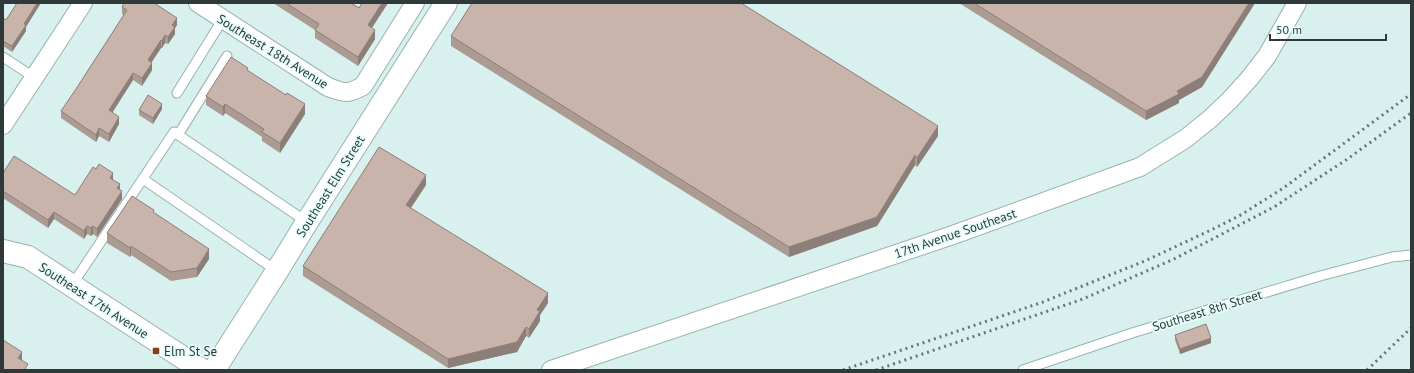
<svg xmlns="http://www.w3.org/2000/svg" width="1414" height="373" font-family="'PT Sans',sans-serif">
  <rect width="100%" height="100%" fill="#d8f1ee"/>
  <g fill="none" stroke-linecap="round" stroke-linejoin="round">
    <g stroke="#9ab2af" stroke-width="11">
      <g id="service">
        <path d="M 3,57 L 35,78"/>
        <path d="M 177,93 L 223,19"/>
        <path d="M 178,135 L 227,56"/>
        <path d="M 143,179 L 277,271"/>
        <path d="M 72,285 L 174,132 L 307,222"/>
        <path d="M 1023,370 L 1132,333 L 1320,276 L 1392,257 L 1411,255"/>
      </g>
    </g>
    <g stroke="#9ab2af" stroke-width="20">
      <g id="minor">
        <path d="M 198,3 L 328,87 C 345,93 346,95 363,86 L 415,3"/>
        <path d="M 3,125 L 83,3"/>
        <path d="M 551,370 L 953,235 L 1140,167 L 1185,139 L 1210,119 L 1230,100 L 1249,79 L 1267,56 L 1297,3"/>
      </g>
    </g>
    <g stroke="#9ab2af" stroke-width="24">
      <g id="tertiary">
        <path d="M 3,251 L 28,257 L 202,370"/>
        <path d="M 214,370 L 277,271 L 307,222 L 446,3"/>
      </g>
    </g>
    <use href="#service" stroke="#fff" stroke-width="9"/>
    <use href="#minor" stroke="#fff" stroke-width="18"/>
    <use href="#tertiary" stroke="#fff" stroke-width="22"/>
    <g stroke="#687675" stroke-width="3" stroke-dasharray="2 4" stroke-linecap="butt">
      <path d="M 843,370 L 1043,302 L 1147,260 L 1211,230 L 1239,216 L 1282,189 L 1411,94"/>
      <path d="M 876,370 L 1083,299 L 1174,259 L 1274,207 L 1346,160 L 1411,113"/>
      <path d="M 1367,370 L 1411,328"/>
    </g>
  </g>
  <g fill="#ac9b93">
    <path d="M 273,3 L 351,3 L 359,8 L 362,3 L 388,3 L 372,27 L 375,39 L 358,66 L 315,38 L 315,30 Z"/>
    <path d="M 959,3 L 1255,3 L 1202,87 L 1179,100 L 1179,103 L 1146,120 Z"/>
    <path d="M 122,7 L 177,25 L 175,28 L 175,34 L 168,44 L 165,43 L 162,48 L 161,48 L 152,62 L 152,70 L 142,86 L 133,80 L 112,112 L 119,124 L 109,142 L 99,136 L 96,142 L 61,118 L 61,111 L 76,89 L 124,15 L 122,14 Z"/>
    <path d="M 3,19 L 26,27 L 26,31 L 12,52 L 3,46 Z"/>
    <path d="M 451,36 L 938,136 L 917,167 L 915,165 L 877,226 L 789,257 L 451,46 Z"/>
    <path d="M 248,71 L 305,114 L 280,153 L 262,141 L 262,137 L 225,113 L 223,116 L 206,105 L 206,96 Z"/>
    <path d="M 162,109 L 153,124 L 139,115 L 139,110 Z"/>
    <path d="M 3,173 L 75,195 L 113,179 L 120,190 L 122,199 L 97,237 L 93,234 L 91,236 L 87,234 L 84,239 L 54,219 L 48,228 L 3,198 Z"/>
    <path d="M 426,185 L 411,208 L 548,303 L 540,315 L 540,321 L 529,338 L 526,336 L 517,352 L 448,368 L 303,276 L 303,266 Z"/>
    <path d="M 154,213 L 209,259 L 197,277 L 171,281 L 131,255 L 130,257 L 107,243 L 107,233 Z"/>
    <path d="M 1175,335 L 1211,343 L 1180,354 L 1175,340 Z"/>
  </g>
  <g fill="#8c7e78">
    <path d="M 37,3 L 41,3 L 26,27 L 26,31 L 12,52 L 12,46 L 24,24 Z"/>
    <path d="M 382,3 L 388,3 L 368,34 L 368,25 Z"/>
    <path d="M 1249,3 L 1255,3 L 1202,87 L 1179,100 L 1179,103 L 1146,120 L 1146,111 L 1177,91 Z"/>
    <path d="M 177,18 L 177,25 L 175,28 L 175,34 L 168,44 L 168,37 L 172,25 Z"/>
    <path d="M 375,30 L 375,39 L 358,66 L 358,57 Z"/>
    <path d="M 165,35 L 165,43 L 162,48 L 162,41 Z"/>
    <path d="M 161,40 L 161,48 L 148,67 L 148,60 Z"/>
    <path d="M 152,63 L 152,70 L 142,86 L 142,78 Z"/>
    <path d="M 133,73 L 133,80 L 109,118 L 109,110 Z"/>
    <path d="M 162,104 L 162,109 L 153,124 L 153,118 Z"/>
    <path d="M 225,104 L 225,113 L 223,116 L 223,107 Z"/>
    <path d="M 305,104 L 305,114 L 280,153 L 280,143 Z"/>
    <path d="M 119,117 L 119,124 L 109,142 L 109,134 Z"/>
    <path d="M 938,126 L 938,136 L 917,167 L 917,158 Z"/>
    <path d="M 99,128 L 99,136 L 96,142 L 96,135 Z"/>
    <path d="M 915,155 L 915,165 L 877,226 L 789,257 L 789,247 Z"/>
    <path d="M 113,173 L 113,181 L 110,178 Z"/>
    <path d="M 426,175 L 426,185 L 406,215 L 406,205 Z"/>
    <path d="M 120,184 L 120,192 L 117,188 Z"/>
    <path d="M 122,191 L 122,199 L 97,237 L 97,229 Z"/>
    <path d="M 54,212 L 54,219 L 48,228 L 48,220 Z"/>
    <path d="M 87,226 L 87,234 L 84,239 L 84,231 Z"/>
    <path d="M 93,226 L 93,234 L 91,236 L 91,228 Z"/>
    <path d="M 131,246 L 131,255 L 130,257 L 130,248 Z"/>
    <path d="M 209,249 L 209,259 L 197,277 L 197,268 Z"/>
    <path d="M 548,293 L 548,303 L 540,315 L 540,321 L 529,338 L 529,329 L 537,310 Z"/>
    <path d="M 526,327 L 526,336 L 517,352 L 448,368 L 448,359 Z"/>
    <path d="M 1211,338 L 1211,343 L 1180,354 L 1180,349 Z"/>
    <path d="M 22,352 L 22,361 L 18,358 Z"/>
  </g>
  <g fill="#c8b4ab" stroke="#8c7e78">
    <path d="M 17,3 L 37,3 L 24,24 L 26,25 L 12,46 L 3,41 L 3,18 L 6,20 Z"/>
    <path d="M 124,3 L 154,3 L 177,18 L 172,25 L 175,27 L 168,37 L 165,35 L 162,41 L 161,40 L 148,60 L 152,63 L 142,78 L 133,73 L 109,110 L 119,117 L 109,134 L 99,128 L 96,135 L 61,111 L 76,89 L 127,10 L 122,7 Z"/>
    <path d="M 286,3 L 351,3 L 359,8 L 362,3 L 382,3 L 368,25 L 375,30 L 358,57 L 315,30 L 319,24 Z"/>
    <path d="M 472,3 L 741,3 L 938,126 L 917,158 L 915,155 L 877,217 L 789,247 L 451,36 Z"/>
    <path d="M 974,3 L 1249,3 L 1202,77 L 1177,91 L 1179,94 L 1146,111 Z"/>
    <path d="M 231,57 L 248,68 L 247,70 L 286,95 L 287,93 L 305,104 L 280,143 L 262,132 L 264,129 L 225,104 L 223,107 L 206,96 Z"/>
    <path d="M 148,95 L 162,104 L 153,118 L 139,110 Z"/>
    <path d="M 379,147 L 426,175 L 406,205 L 548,293 L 537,310 L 540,311 L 529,329 L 526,327 L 517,342 L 448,359 L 303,266 Z"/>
    <path d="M 14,156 L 75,195 L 93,167 L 96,169 L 99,164 L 113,173 L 110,178 L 120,184 L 117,188 L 122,191 L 97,229 L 93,226 L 91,228 L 87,226 L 84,231 L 54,212 L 48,220 L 3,191 L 3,173 Z"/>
    <path d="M 132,196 L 154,210 L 153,212 L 209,249 L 197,268 L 171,272 L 131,246 L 130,248 L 107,233 Z"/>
    <path d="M 1206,324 L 1211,338 L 1180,349 L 1175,335 Z"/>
    <path d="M 3,340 L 22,352 L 18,358 L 28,364 L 25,369 L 28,370 L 3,370 Z"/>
  </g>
  <rect fill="#854016" stroke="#e5fefc" stroke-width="1.5" x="152" y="347" width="8" height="8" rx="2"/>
  <g text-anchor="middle" stroke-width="3.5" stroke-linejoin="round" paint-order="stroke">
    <g font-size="13" fill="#303939" stroke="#e5fefc">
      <text transform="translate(273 51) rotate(32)" y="5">Southeast 18th Avenue</text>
      <text transform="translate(330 186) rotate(-58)" y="5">Southeast Elm Street</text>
      <text transform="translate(955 233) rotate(-19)" y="5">17th Avenue Southeast</text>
      <text transform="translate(94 300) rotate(33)" y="5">Southeast 17th Avenue</text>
      <text transform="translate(1207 310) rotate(-17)" y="5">Southeast 8th Street</text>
    </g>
    <g font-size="13" fill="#303939" stroke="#e5fefc" text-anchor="start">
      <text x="164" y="356">Elm St Se</text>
    </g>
  </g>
  <rect width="1414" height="373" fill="none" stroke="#303939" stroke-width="8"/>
  <path d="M1270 34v6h116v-6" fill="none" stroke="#303939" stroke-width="2"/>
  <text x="1276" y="34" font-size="12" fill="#303939" stroke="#e5fefc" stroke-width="3" paint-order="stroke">50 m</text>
</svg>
